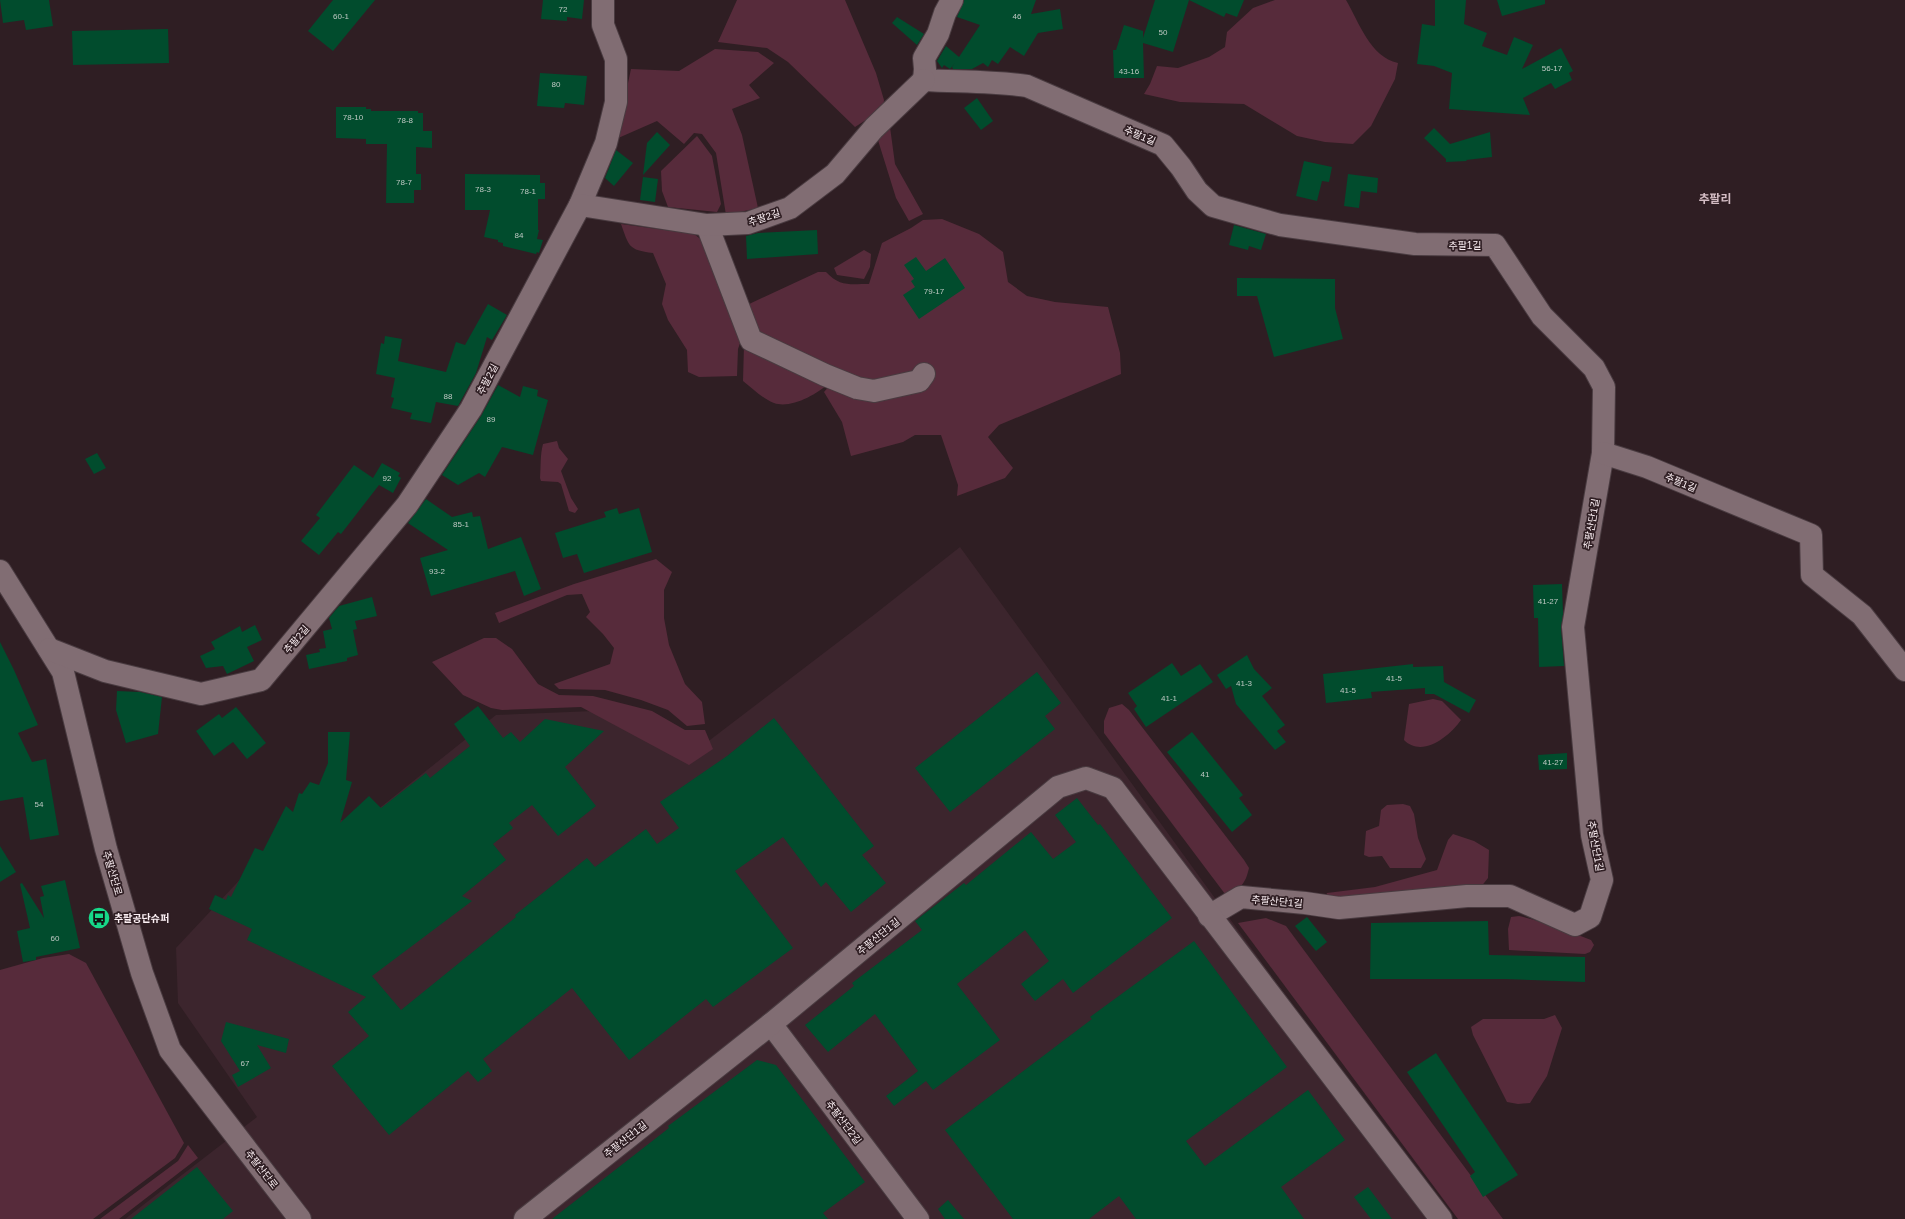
<svg xmlns="http://www.w3.org/2000/svg" width="1905" height="1219" font-family="Arial,'Noto Sans KR',sans-serif">
  <rect width="100%" height="100%" fill="#2f1e23"/>
  <path fill="#3c252d" d="M 960,547 L 1448,1219 L 125,1219 L 257,1117 L 178,1003 L 176,948 L 308,807 L 357,826 L 496,715 L 594,711 L 689,756 L 875,614 Z"/>
  <g fill="#572b3b">
    <path d="M 737,0 L 845,0 L 876,73 L 884,100 L 883,109 L 855,127 L 788,62 L 767,48 L 718,42 Z"/>
    <path d="M 1275,0 L 1346,0 C 1359,22 1370,57 1398,63 L 1395,79 L 1371,126 L 1353,144 L 1325,142 L 1297,136 L 1244,104 L 1180,102 L 1144,94 L 1150,84 L 1157,66 L 1178,68 L 1209,57 L 1225,47 L 1227,32 L 1253,8 Z"/>
    <path d="M 715,49 L 758,52 L 774,63 L 749,85 L 760,98 L 732,109 L 742,135 L 758,208 L 726,215 L 716,153 L 702,134 L 694,133 L 684,144 L 657,121 L 616,139 L 631,69 L 679,71 Z"/>
    <path d="M 890,127 L 895,164 L 923,214 L 909,221 L 896,198 L 877,137 Z"/>
    <path d="M 697,136 L 712,156 L 721,204 L 717,212 L 668,207 L 662,191 L 661,171 Z"/>
    <path d="M 942,219 L 979,234 L 1003,252 L 1008,282 L 1027,296 L 1055,302 L 1108,307 L 1120,353 L 1121,374 L 999,425 L 988,437 L 1013,468 L 1005,478 L 957,496 L 958,485 L 941,435 L 915,435 L 903,442 L 851,456 L 842,422 L 824,392 L 832,383 L 759,335 L 747,305 L 818,272 L 826,272 C 840,287 850,284 869,284 L 882,243 L 911,228 L 923,220 Z"/>
    <path d="M 621,224 L 694,234 L 707,244 L 741,340 L 738,349 L 737,376 L 699,377 L 688,372 L 687,350 L 668,320 L 662,304 L 666,284 L 653,253 C 628,250 629,246 621,224 Z"/>
    <path d="M 864,250 L 871,254 L 870,267 L 864,279 L 837,275 L 834,268 Z"/>
    <path d="M 744,345 L 828,384 C 816,395 790,409 774,403 C 763,399 752,388 743,381 Z"/>
    <path d="M 557,441 L 559,448 L 568,459 L 561,471 L 571,498 L 578,509 L 575,513 L 569,511 L 561,484 L 558,482 L 541,481 L 540,478 C 541,466 540,455 543,444 Z"/>
    <path d="M 656,559 L 672,572 L 664,590 L 664,618 L 669,645 L 685,684 L 702,702 L 705,724 L 687,726 L 668,710 L 641,700 L 605,690 L 559,689 L 554,684 L 610,664 L 614,648 L 603,634 L 586,617 L 590,612 L 582,594 L 567,595 L 499,623 L 495,613 L 574,584 Z"/>
    <path d="M 484,638 L 496,638 L 512,649 L 538,684 L 559,695 L 593,696 L 652,711 L 685,730 L 705,730 L 713,749 L 689,765 L 581,707 L 502,710 L 491,708 L 463,695 L 432,662 Z"/>
    <path d="M 1433,699 L 1442,701 L 1461,720 C 1449,737 1422,758 1404,740 L 1409,704 Z"/>
    <path d="M 1122,704 L 1129,710 L 1244,860 L 1249,868 C 1245,885 1241,888 1225,894 L 1104,733 L 1104,721 L 1109,708 Z"/>
    <path d="M 1403,804 L 1410,806 L 1414,814 L 1418,838 L 1426,859 L 1421,868 L 1390,868 L 1382,856 L 1369,857 L 1364,855 L 1366,831 L 1379,826 L 1381,810 L 1387,805 Z"/>
    <path d="M 1453,834 L 1474,841 L 1489,850 L 1488,878 L 1480,888 L 1325,898 L 1327,893 L 1375,887 L 1437,870 L 1448,840 Z"/>
    <path d="M 1519,916 C 1544,922 1567,931 1591,940 L 1594,945 L 1590,952 L 1585,954 L 1509,950 L 1508,929 L 1511,917 Z"/>
    <path d="M 1266,918 L 1286,926 L 1503,1219 L 1458,1219 L 1238,923 Z"/>
    <path d="M 69,954 L 86,963 L 184,1143 L 175,1158 L 93,1219 L 0,1219 L 0,970 L 43,958 Z"/>
    <path d="M 1555,1015 L 1562,1028 L 1547,1076 L 1530,1103 L 1518,1104 L 1507,1102 L 1473,1035 L 1471,1027 L 1483,1019 L 1544,1019 Z"/>
    <path d="M 188,1145 L 198,1158 L 119,1219 L 100,1219 L 178,1161 Z"/>
  </g>
  <g fill="#014c2d">
    <path d="M 0,0 L 49,0 L 53,26 L 26,30 L 24,20 L 3,23 Z"/>
    <path d="M 333,0 L 375,0 L 333,51 L 308,31 Z"/>
    <path d="M 543,0 L 584,0 L 582,19 L 567,17 L 567,21 L 541,19 Z"/>
    <path d="M 964,0 L 1036,0 L 1031,14 L 1060,9 L 1063,29 L 1038,33 L 1024,56 L 1010,47 L 998,64 L 992,60 L 988,67 L 983,63 L 972,69 L 953,69 L 952,67 L 955,63 L 950,69 L 944,65 L 942,68 L 937,61 L 946,46 L 959,57 L 980,25 L 957,17 Z"/>
    <path d="M 1155,0 L 1189,0 L 1173,52 L 1143,43 L 1144,78 L 1114,78 L 1113,50 L 1116,50 L 1124,25 L 1143,31 L 1143,38 Z"/>
    <path d="M 1189,0 L 1244,0 L 1237,17 L 1226,13 L 1224,17 Z"/>
    <path d="M 1435,0 L 1466,0 L 1464,24 L 1487,33 L 1482,46 L 1507,55 L 1514,37 L 1533,45 L 1522,69 L 1561,48 L 1573,71 L 1569,73 L 1572,80 L 1555,89 L 1551,83 L 1523,98 L 1530,115 L 1449,109 L 1452,73 L 1434,66 L 1417,64 L 1422,24 L 1435,26 Z"/>
    <path d="M 1497,0 L 1545,0 L 1545,4 L 1502,16 Z"/>
    <path d="M 897,17 L 924,34 L 917,45 L 892,23 Z"/>
    <path d="M 168,29 L 169,63 L 73,65 L 72,31 Z"/>
    <path d="M 540,73 L 587,76 L 584,105 L 565,103 L 564,108 L 537,106 Z"/>
    <path d="M 977,98 L 993,121 L 981,130 L 964,108 Z"/>
    <path d="M 336,107 L 366,107 L 366,109 L 371,109 L 371,111 L 418,111 L 418,113 L 423,113 L 423,131 L 432,131 L 432,148 L 416,147 L 416,174 L 421,174 L 421,190 L 414,190 L 414,203 L 386,203 L 387,144 L 366,144 L 366,139 L 336,138 Z"/>
    <path d="M 1434,128 L 1450,144 L 1490,132 L 1492,157 L 1466,160 L 1467,161 L 1446,162 L 1446,159 L 1424,138 Z"/>
    <path d="M 657,132 L 670,145 L 643,175 L 647,143 Z"/>
    <path d="M 616,150 L 633,163 L 614,186 L 605,178 Z"/>
    <path d="M 1304,161 L 1332,167 L 1329,182 L 1322,181 L 1317,201 L 1296,196 Z"/>
    <path d="M 465,174 L 540,175 L 540,183 L 545,183 L 545,199 L 538,199 L 538,230 L 539,230 L 537,239 L 543,240 L 539,253 L 537,252 L 536,254 L 503,246 L 503,243 L 498,242 L 498,240 L 484,237 L 490,210 L 465,210 Z"/>
    <path d="M 1348,174 L 1378,178 L 1377,193 L 1361,191 L 1359,208 L 1344,206 Z"/>
    <path d="M 643,177 L 658,179 L 655,202 L 640,200 Z"/>
    <path d="M 1234,225 L 1266,234 L 1261,250 L 1249,246 L 1248,250 L 1229,245 Z"/>
    <path d="M 817,230 L 818,254 L 747,259 L 746,236 L 758,233 Z"/>
    <path d="M 916,257 L 926,271 L 945,258 L 965,288 L 919,319 L 903,295 L 915,287 L 911,281 L 914,279 L 904,265 Z"/>
    <path d="M 1237,278 L 1335,279 L 1335,308 L 1343,339 L 1274,357 L 1257,296 L 1237,296 Z"/>
    <path d="M 488,304 L 507,315 L 492,340 L 487,337 L 476,373 L 458,406 L 436,402 L 431,423 L 410,419 L 412,413 L 391,408 L 394,398 L 391,397 L 395,378 L 376,374 L 381,343 L 384,344 L 385,336 L 402,339 L 398,361 L 446,372 L 456,342 L 465,345 Z"/>
    <path d="M 498,385 L 520,397 L 523,386 L 538,390 L 537,396 L 548,400 L 533,455 L 502,447 L 485,477 L 479,473 L 458,485 L 442,475 L 481,416 Z"/>
    <path d="M 97,453 L 106,468 L 94,474 L 85,459 Z"/>
    <path d="M 382,463 L 400,473 L 398,476 L 401,478 L 393,493 L 379,485 L 341,534 L 338,532 L 319,555 L 301,541 L 320,518 L 316,515 L 354,465 L 373,478 Z"/>
    <path d="M 426,499 L 452,517 L 472,512 L 473,517 L 480,516 L 488,549 L 521,537 L 541,589 L 524,596 L 515,571 L 431,596 L 420,558 L 448,550 L 408,523 Z"/>
    <path d="M 617,508 L 619,514 L 639,508 L 652,552 L 584,573 L 577,554 L 563,558 L 555,533 L 606,517 L 604,512 Z"/>
    <path d="M 1562,584 L 1563,614 L 1561,628 L 1564,666 L 1539,667 L 1538,618 L 1534,618 L 1533,585 Z"/>
    <path d="M 372,597 L 377,616 L 355,621 L 357,629 L 353,630 L 358,655 L 347,658 L 347,661 L 309,669 L 306,655 L 320,652 L 319,649 L 326,648 L 323,631 L 332,629 L 329,618 L 339,606 Z"/>
    <path d="M 255,625 L 262,640 L 247,647 L 254,661 L 227,674 L 223,666 L 206,668 L 200,656 L 215,649 L 211,642 L 240,626 L 242,632 Z"/>
    <path d="M 0,642 L 14,670 L 38,725 L 18,733 L 32,762 L 46,759 L 59,835 L 30,840 L 23,797 L 0,801 Z"/>
    <path d="M 1247,655 L 1254,669 L 1272,688 L 1262,696 L 1285,725 L 1277,731 L 1286,742 L 1275,750 L 1236,704 L 1231,686 L 1226,689 L 1217,675 Z"/>
    <path d="M 1172,663 L 1181,676 L 1200,664 L 1213,682 L 1146,727 L 1134,709 L 1137,706 L 1128,693 Z"/>
    <path d="M 1413,664 L 1413,667 L 1443,666 L 1444,682 L 1476,700 L 1469,713 L 1434,694 L 1425,694 L 1425,688 L 1371,692 L 1372,698 L 1326,703 L 1323,674 Z"/>
    <path d="M 1037,672 L 1061,703 L 1045,716 L 1055,729 L 950,812 L 915,768 Z"/>
    <path d="M 117,691 L 140,692 L 162,697 L 158,734 L 126,743 L 116,710 Z"/>
    <path d="M 478,706 L 503,738 L 511,732 L 520,742 L 545,719 L 604,731 L 565,767 L 596,806 L 558,836 L 532,805 L 509,823 L 513,828 L 493,844 L 506,860 L 462,896 L 472,901 L 372,976 L 401,1010 L 516,917 L 515,915 L 587,858 L 595,867 L 646,829 L 657,844 L 679,828 L 660,802 L 727,756 L 774,718 L 874,846 L 862,855 L 886,883 L 851,912 L 826,882 L 821,887 L 783,837 L 735,871 L 793,948 L 713,1007 L 706,999 L 629,1060 L 572,988 L 483,1059 L 492,1071 L 478,1082 L 468,1071 L 389,1135 L 332,1066 L 369,1036 L 348,1012 L 366,997 L 247,940 L 252,929 L 209,909 L 215,895 L 226,900 L 228,895 L 231,897 L 255,848 L 263,851 L 286,806 L 293,812 L 299,793 L 302,794 L 310,782 L 319,785 L 328,763 L 328,732 L 350,732 L 346,780 L 352,782 L 340,823 L 369,796 L 381,808 L 426,773 L 430,778 L 470,746 L 454,724 Z"/>
    <path d="M 236,707 L 266,743 L 247,759 L 233,742 L 214,756 L 196,731 L 219,714 L 222,718 Z"/>
    <path d="M 1192,732 L 1243,795 L 1239,798 L 1252,815 L 1232,832 L 1167,752 Z"/>
    <path d="M 1567,753 L 1567,769 L 1539,770 L 1538,755 Z"/>
    <path d="M 1077,798 L 1098,825 L 1100,824 L 1172,918 L 1073,993 L 1063,979 L 1035,1001 L 1021,984 L 1049,961 L 1025,930 L 957,984 L 1000,1040 L 933,1090 L 926,1081 L 894,1106 L 886,1096 L 918,1071 L 875,1014 L 828,1052 L 805,1025 L 854,986 L 852,983 L 922,930 L 915,921 L 964,883 L 966,885 L 1031,832 L 1053,859 L 1076,842 L 1055,815 Z"/>
    <path d="M 0,846 L 16,872 L 0,882 Z"/>
    <path d="M 65,880 L 80,948 L 36,957 L 36,960 L 23,962 L 17,931 L 30,928 L 20,884 L 22,883 L 44,918 L 40,897 L 44,896 L 41,886 Z"/>
    <path d="M 1307,917 L 1327,942 L 1316,951 L 1295,926 Z"/>
    <path d="M 1488,921 L 1489,955 L 1585,957 L 1585,982 L 1505,979 L 1370,979 L 1371,923 Z"/>
    <path d="M 1194,941 L 1287,1067 L 1186,1141 L 1205,1166 L 1308,1090 L 1345,1140 L 1281,1187 L 1304,1219 L 1136,1219 L 1119,1196 L 1089,1219 L 1013,1219 L 945,1130 L 1092,1019 L 1090,1017 Z"/>
    <path d="M 226,1022 L 289,1039 L 286,1053 L 257,1045 L 271,1068 L 238,1087 L 232,1075 L 240,1071 L 221,1041 Z"/>
    <path d="M 1436,1053 L 1518,1175 L 1483,1197 L 1470,1176 L 1475,1172 L 1407,1072 Z"/>
    <path d="M 757,1060 L 776,1065 L 865,1182 L 823,1213 L 828,1219 L 552,1219 L 669,1128 L 668,1126 Z"/>
    <path d="M 197,1167 L 233,1211 L 223,1219 L 131,1219 Z"/>
    <path d="M 1368,1187 L 1392,1219 L 1371,1219 L 1354,1197 Z"/>
    <path d="M 948,1200 L 964,1219 L 945,1219 L 938,1209 Z"/>
  </g>
  <g fill="none" stroke-linecap="round" stroke-linejoin="round">
    <g stroke="#493b40" stroke-width="24">
      <g id="minor">
        <path d="M 952,0 L 945,13 L 938,34 L 924,58 L 925,69 L 924,80 C 958,82 993,81 1027,86 L 1163,145 L 1181,167 L 1197,191 L 1213,206 L 1280,225 L 1415,244 L 1495,245 L 1542,316 L 1594,368 L 1604,387 L 1603,453 L 1573,627 L 1592,835 L 1602,880 L 1590,917 L 1575,925 L 1510,896 L 1467,896 L 1339,908 L 1305,903 L 1241,897 L 1209,916"/>
        <path d="M 580,205 L 606,143 L 616,102 L 616,59 L 603,25 L 603,0"/>
        <path d="M 707,225 L 751,340 L 825,375 L 857,388 L 874,391 L 919,381 L 924,374"/>
        <path d="M 1603,453 L 1647,467 L 1811,535 L 1812,575 L 1862,615 L 1905,670"/>
        <path d="M 0,571 L 63,672 L 106,849 L 142,973 L 170,1050 L 300,1219"/>
        <path d="M 49,649 L 105,671 L 201,694 L 261,680 L 407,505 L 471,409 L 580,205 L 707,225 L 748,223 L 790,208 L 835,174 L 874,128 L 924,80"/>
        <path d="M 771,1024 L 918,1219"/>
        <path d="M 525,1219 L 771,1024 L 1058,787 L 1086,778 L 1113,788 L 1441,1219"/>
      </g>
    </g>
    <use href="#minor" stroke="#816d73" stroke-width="22"/>
  </g>
  <defs>
    <g id="bus-disc" transform="scale(1.15)"><circle r="9.5" fill="#16d989" stroke="#2f1e23"/><path d="M-5-6H5V4H4V6H2V4H-2V6H-4V4H-5ZM-3.5-4V0h7V-4ZM-3.5 1.2v1.5H-2V1.2ZM2 1.2v1.5H3.5V1.2Z" fill="#111"/></g>
  </defs>
  <g fill-rule="evenodd">
    <use href="#bus-disc" x="99" y="918"/>
  </g>
  <g text-anchor="middle" stroke-width="3.5" stroke-linejoin="round" paint-order="stroke">
    <g font-size="8" fill="#bec8c3">
      <text x="563" y="12">72</text>
      <text x="341" y="19">60-1</text>
      <text x="1017" y="19">46</text>
      <text x="1163" y="35">50</text>
      <text x="1552" y="71">56-17</text>
      <text x="1129" y="74">43-16</text>
      <text x="556" y="87">80</text>
      <text x="353" y="120">78-10</text>
      <text x="405" y="123">78-8</text>
      <text x="404" y="185">78-7</text>
      <text x="483" y="192">78-3</text>
      <text x="528" y="194">78-1</text>
      <text x="519" y="238">84</text>
      <text x="934" y="294">79-17</text>
      <text x="448" y="399">88</text>
      <text x="491" y="422">89</text>
      <text x="387" y="481">92</text>
      <text x="461" y="527">85-1</text>
      <text x="437" y="574">93-2</text>
      <text x="1548" y="604">41-27</text>
      <text x="1394" y="681">41-5</text>
      <text x="1244" y="686">41-3</text>
      <text x="1348" y="693">41-5</text>
      <text x="1169" y="701">41-1</text>
      <text x="1553" y="765">41-27</text>
      <text x="1205" y="777">41</text>
      <text x="39" y="807">54</text>
      <text x="55" y="941">60</text>
      <text x="245" y="1066">67</text>
    </g>
    <g font-size="10" fill="#fdf1f5" stroke="#2f1e23">
      <text transform="translate(1140 135) rotate(23)" y="4">추팔1길</text>
      <text transform="translate(764 217) rotate(-18)" y="4">추팔2길</text>
      <text x="1465" y="249">추팔1길</text>
      <text transform="translate(487 379) rotate(-62)" y="4">추팔2길</text>
      <text transform="translate(1681 482) rotate(23)" y="4">추팔1길</text>
      <text transform="translate(1591 524) rotate(-80)" y="4">추팔산단1길</text>
      <text transform="translate(296 639) rotate(-49)" y="4">추팔2길</text>
      <text transform="translate(1596 846) rotate(80)" y="4">추팔산단1길</text>
      <text transform="translate(113 873) rotate(74)" y="4">추팔산단로</text>
      <text transform="translate(1277 901) rotate(5)" y="4">추팔산단1길</text>
      <text transform="translate(878 936) rotate(-39)" y="4">추팔산단1길</text>
      <text transform="translate(844 1122) rotate(53)" y="4">추팔산단2길</text>
      <text transform="translate(625 1139) rotate(-38)" y="4">추팔산단1길</text>
      <text transform="translate(262 1169) rotate(52)" y="4">추팔산단로</text>
    </g>
    <g font-size="10" font-weight="bold" fill="#fdf1f5" stroke="#2f1e23" text-anchor="start">
      <text x="114" y="922">추팔공단슈퍼</text>
    </g>
    <g font-size="12" font-weight="bold" fill="#d3bcc3" stroke="#2f1e23">
      <text x="1715" y="203">추팔리</text>
    </g>
  </g>
</svg>
